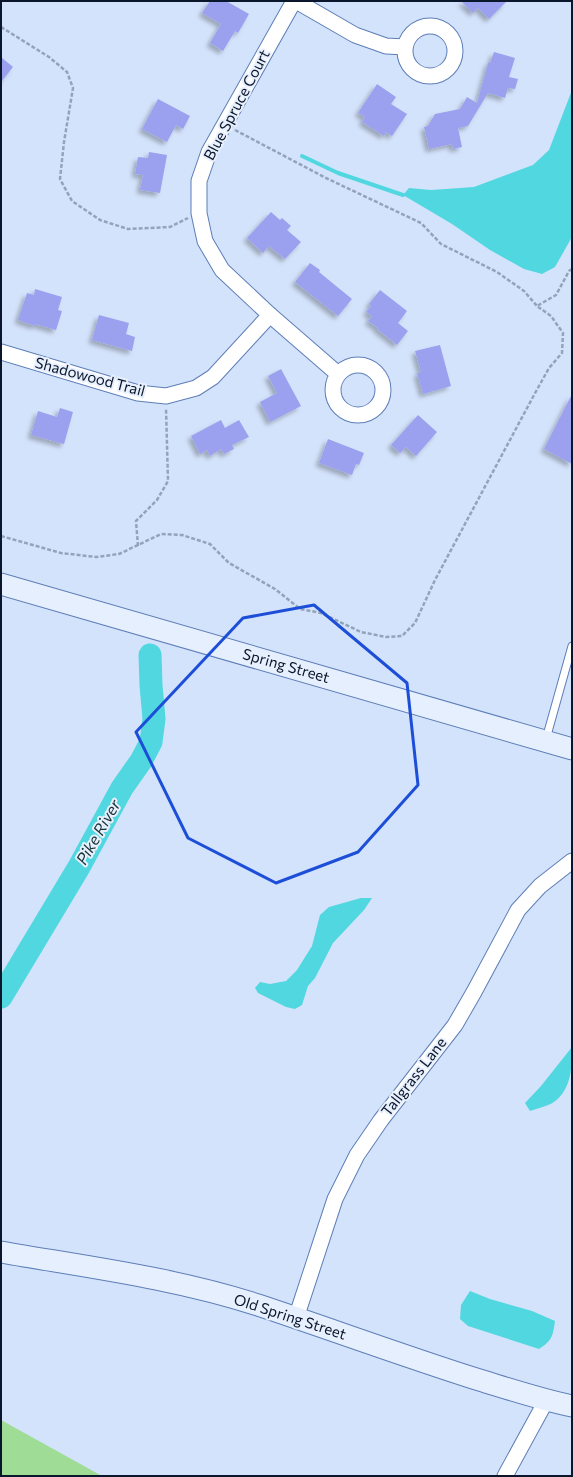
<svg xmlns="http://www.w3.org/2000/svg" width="573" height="1477" font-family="Commissioner,sans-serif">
  <defs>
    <filter id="shadow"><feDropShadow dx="-3.5" dy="3.5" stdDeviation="2" flood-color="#0004"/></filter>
  </defs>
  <rect width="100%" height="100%" fill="#d4e3fc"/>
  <path fill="#9fdc95" d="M 1,1420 L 102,1476 L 1,1476 Z"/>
  <g fill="#51d7df">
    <path d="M 572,90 L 572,237 L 555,267 L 542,274 L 524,269 L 490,250 L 452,224 L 403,195 L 409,188 L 431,190 L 474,187 L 533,165 L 549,150 Z"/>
    <path d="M 361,898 L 372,898 L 364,910 L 333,943 L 315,978 L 308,986 L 302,1005 L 295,1009 L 286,1007 L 258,993 L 255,988 L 260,982 L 270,984 L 286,981 L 297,970 L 312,946 L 320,915 L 329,907 Z"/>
    <path d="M 572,1047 C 572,1066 572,1089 554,1102 C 548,1106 538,1108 530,1111 L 525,1103 L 541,1086 Z"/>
    <path d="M 470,1291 L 490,1299 L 532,1311 L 555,1321 C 553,1336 552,1341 539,1349 L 468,1326 L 460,1319 L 461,1305 Z"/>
  </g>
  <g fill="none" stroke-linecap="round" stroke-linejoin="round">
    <path stroke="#51d7df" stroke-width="4" d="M 302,156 L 338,173 L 403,195"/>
    <path stroke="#51d7df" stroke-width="23" d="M 1,997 L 79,867 L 122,788 L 141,761 L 151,742 L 154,719 L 151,685 L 150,655"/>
  </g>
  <g fill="#9ba0ef" filter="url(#shadow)">
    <path d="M 210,1 L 226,1 L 249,14 L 238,33 L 235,31 L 223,51 L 210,43 L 221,24 L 202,13 Z"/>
    <path d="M 461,1 L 507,1 L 489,19 L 478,8 L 473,13 Z"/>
    <path d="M 494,52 L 515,58 L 509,77 L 518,79 L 515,89 L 508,88 L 505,98 L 488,93 L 468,126 L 458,128 L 462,147 L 453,149 L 452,144 L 429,149 L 424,127 L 428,126 L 435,114 L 460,109 L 467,97 L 477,103 L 488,63 L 490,63 Z"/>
    <path d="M 1,57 L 13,67 L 1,82 Z"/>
    <path d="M 377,84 L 396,97 L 391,104 L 407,114 L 392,136 L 386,132 L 384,136 L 362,122 L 365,117 L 358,113 Z"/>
    <path d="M 158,99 L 190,116 L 183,129 L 176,125 L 167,142 L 142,129 Z"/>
    <path d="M 149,152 L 167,155 L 160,193 L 140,190 L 143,175 L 135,174 L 138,157 L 148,158 Z"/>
    <path d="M 271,212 L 280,220 L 282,218 L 291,226 L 287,230 L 301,242 L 285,259 L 269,246 L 263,253 L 247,238 Z"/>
    <path d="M 310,263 L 320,270 L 319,272 L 352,299 L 338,316 L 295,282 Z"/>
    <path d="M 35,289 L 62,297 L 58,310 L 62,311 L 56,330 L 35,324 L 35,326 L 18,320 L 27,293 L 34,295 Z"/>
    <path d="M 380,290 L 407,311 L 398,323 L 408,331 L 397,345 L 377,329 L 378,328 L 368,321 L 372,316 L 366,312 L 371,306 L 369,304 Z"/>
    <path d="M 99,315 L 129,323 L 126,334 L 135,337 L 132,351 L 92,340 Z"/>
    <path d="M 440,345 L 451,386 L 423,394 L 417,373 L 421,372 L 415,351 Z"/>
    <path d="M 281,369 L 301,406 L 270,422 L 260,402 L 277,393 L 268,376 Z"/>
    <path d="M 572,394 L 572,464 L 544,449 Z"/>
    <path d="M 60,408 L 73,412 L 64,444 L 31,435 L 38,411 L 57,417 Z"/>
    <path d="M 418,415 L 437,432 L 416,456 L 406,447 L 400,453 L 391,445 Z"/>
    <path d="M 221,420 L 225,428 L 239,420 L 249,437 L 232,445 L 234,449 L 224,454 L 221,449 L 210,456 L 207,450 L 200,454 L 191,436 Z"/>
    <path d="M 328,439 L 364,453 L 359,465 L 356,464 L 352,475 L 319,463 Z"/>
  </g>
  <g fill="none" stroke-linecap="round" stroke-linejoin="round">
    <g stroke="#5d7eb7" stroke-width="9">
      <path id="lane" d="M 546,739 L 572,646"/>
    </g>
    <g stroke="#5d7eb7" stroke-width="17">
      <g id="street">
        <path d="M 294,1 L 209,152 L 199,181 L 199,213 L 205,241 L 222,270 L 270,315 L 338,374"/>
        <path d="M 296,1 L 355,35 L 386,46 L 405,47"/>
        <circle cx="430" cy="51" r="25"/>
        <path d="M 1,352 L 138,393 L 166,396 L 196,388 L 213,377 L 270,315"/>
        <circle cx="358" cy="390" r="25"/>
        <path d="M 296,1318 L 335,1199 L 357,1155 L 381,1120 L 455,1025 L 474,992 L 518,910 L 540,886 L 572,861"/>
        <path d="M 505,1476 L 546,1401"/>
      </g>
    </g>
    <g stroke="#5d7eb7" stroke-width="23">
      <g id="secondary">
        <path d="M 1,584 L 572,749"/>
        <path d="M 1,1252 C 87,1267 175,1278 258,1305 C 330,1329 401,1355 473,1378 C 506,1388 538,1399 572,1406"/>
      </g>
    </g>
    <g stroke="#94a3bb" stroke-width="2.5" stroke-dasharray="4 2" stroke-linecap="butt">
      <path d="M 1,27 L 49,57 L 67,72 L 73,88 L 64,142 L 60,179 L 72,201 L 100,220 L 128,229 L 170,227 L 188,218"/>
      <path d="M 235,130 L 326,178 L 421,223 L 441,244 L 497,272 L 524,291 L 537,306"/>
      <path d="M 1,536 L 61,553 L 96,557 L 119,554 L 161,534 L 182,535 L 210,544 L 229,563 L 275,589 L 300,609 L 321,613 L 361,632 L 386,637 L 402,636 L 415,623 L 435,580 L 534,395 L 549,368 L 562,353 L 563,333 L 551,316 L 537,306 L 556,295 L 569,271 L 572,269"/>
      <path d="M 138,546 L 136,521 L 157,500 L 168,481 L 166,408"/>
    </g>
    <use href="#lane" stroke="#fff" stroke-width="7"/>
    <use href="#street" stroke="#fff" stroke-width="15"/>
    <use href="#secondary" stroke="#e6effd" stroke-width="21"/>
  </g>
  <path fill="none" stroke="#1d4ed8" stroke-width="3" stroke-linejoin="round" d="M 314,605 L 407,683 L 418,785 L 358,852 L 276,883 L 188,838 L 136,732 L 243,618 Z"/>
  <g text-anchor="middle" stroke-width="4" stroke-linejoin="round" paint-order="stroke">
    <g font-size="15" fill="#09162c" stroke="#e8f0fd">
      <text transform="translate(237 105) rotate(-62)" y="5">Blue Spruce Court</text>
      <text transform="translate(90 377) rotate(15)" y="5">Shadowood Trail</text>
      <text transform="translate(286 666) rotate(16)" y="5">Spring Street</text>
      <text transform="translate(414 1077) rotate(-52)" y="5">Tallgrass Lane</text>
      <text transform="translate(290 1317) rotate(18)" y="5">Old Spring Street</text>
    </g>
    <g font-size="16" font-style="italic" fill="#163335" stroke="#e8f0fd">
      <text transform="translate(98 832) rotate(-60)" y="6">Pike River</text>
    </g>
  </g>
  <rect width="573" height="1477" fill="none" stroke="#09162c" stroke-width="4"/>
</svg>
